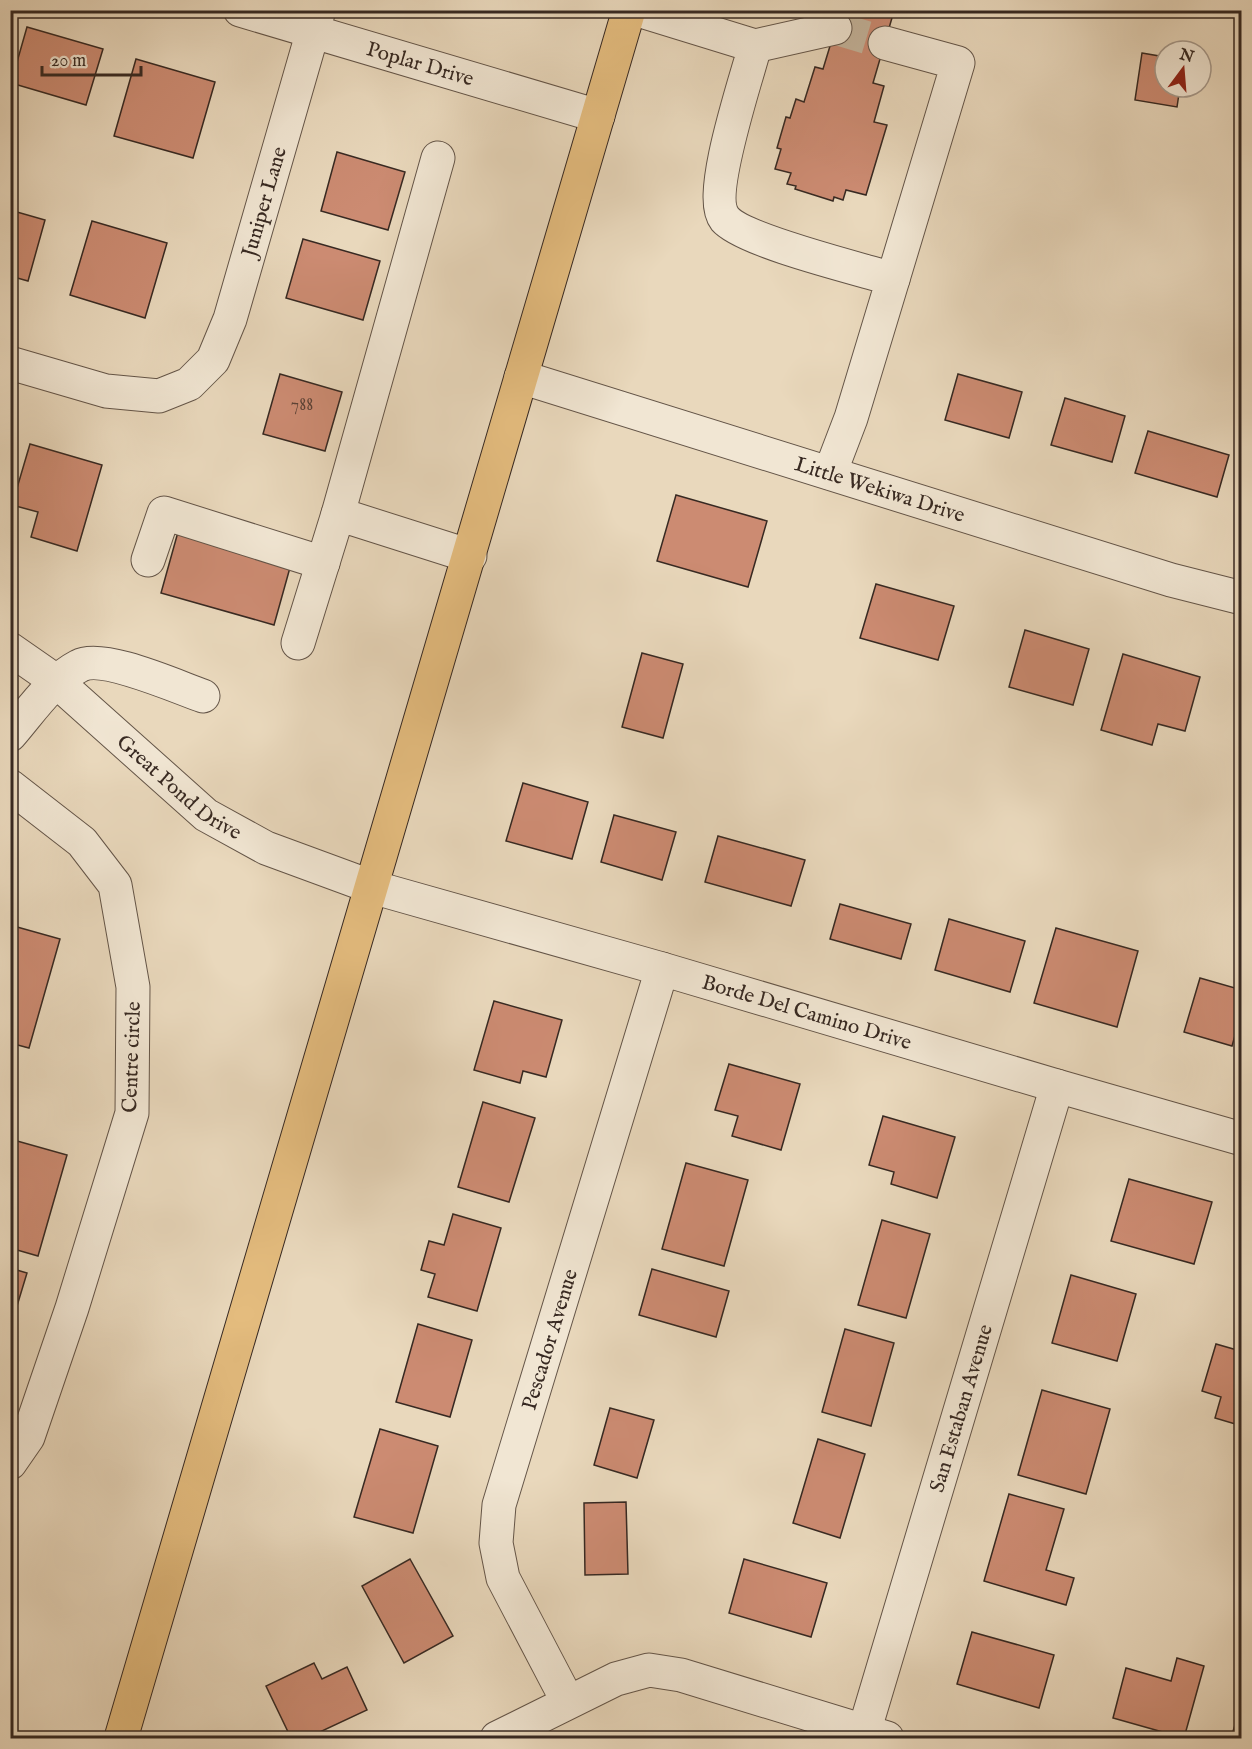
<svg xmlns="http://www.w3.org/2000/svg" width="1252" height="1749" font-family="'IM FELL English',serif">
  <rect width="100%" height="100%" fill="#e9d8bc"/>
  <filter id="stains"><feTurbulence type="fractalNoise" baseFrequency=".00333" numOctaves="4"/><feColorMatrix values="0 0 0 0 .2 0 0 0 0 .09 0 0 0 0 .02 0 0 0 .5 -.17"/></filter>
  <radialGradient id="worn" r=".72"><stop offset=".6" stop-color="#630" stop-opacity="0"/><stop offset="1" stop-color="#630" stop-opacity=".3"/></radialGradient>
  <g fill="#cc8b72" stroke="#372922" stroke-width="1.5">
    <path d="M 841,10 L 894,11 L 873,83 L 884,86 L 874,122 L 887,125 L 866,195 L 846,190 L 843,200 L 834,197 L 833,201 L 795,189 L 796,186 L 787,184 L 791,173 L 775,169 L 781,149 L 777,148 L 786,117 L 790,118 L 796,99 L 804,102 L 815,67 L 823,69 Z"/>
    <path d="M 27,27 L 103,49 L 86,105 L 11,83 Z"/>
    <path d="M 1142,53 L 1165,57 L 1165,87 L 1180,87 L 1177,107 L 1135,100 Z"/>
    <path d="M 136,59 L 215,82 L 193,158 L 114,136 Z"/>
    <path d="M 337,152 L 405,172 L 388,230 L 321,211 Z"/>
    <path d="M 10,210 L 45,220 L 28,281 L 10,276 Z"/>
    <path d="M 92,221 L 167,243 L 145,318 L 70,295 Z"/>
    <path d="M 303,239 L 380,261 L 363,320 L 286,298 Z"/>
    <path d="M 280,374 L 342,392 L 325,451 L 263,434 Z"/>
    <path d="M 958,374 L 1022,392 L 1009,438 L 945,420 Z"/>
    <path d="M 1065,398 L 1125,416 L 1112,462 L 1051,445 Z"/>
    <path d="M 1148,431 L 1229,455 L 1217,497 L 1135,473 Z"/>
    <path d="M 30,444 L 102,465 L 77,551 L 31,537 L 38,512 L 12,505 Z"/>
    <path d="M 676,495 L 767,521 L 748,587 L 657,561 Z"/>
    <path d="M 178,532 L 291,564 L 274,625 L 161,593 Z"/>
    <path d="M 876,584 L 954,606 L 938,660 L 860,638 Z"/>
    <path d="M 1025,630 L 1089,649 L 1073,705 L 1009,687 Z"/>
    <path d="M 642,653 L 683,664 L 663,738 L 622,727 Z"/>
    <path d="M 1123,654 L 1200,677 L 1185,731 L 1158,724 L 1152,745 L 1101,730 Z"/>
    <path d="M 523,783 L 588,802 L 572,859 L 506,841 Z"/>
    <path d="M 614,815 L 676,832 L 662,880 L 601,862 Z"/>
    <path d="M 718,836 L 805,860 L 791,906 L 705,882 Z"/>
    <path d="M 840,904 L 911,924 L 901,959 L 830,939 Z"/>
    <path d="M 949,919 L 1025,941 L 1010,992 L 935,970 Z"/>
    <path d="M 10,925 L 60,939 L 29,1048 L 10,1043 Z"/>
    <path d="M 1056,928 L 1138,951 L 1117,1027 L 1034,1003 Z"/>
    <path d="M 1200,978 L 1242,990 L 1242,1011 L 1232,1046 L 1184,1032 Z"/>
    <path d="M 494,1001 L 562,1020 L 546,1077 L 523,1071 L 520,1083 L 474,1070 Z"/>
    <path d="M 729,1064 L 800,1084 L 781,1150 L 732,1136 L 738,1116 L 715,1110 Z"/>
    <path d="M 483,1102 L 535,1118 L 509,1202 L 458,1187 Z"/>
    <path d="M 883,1116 L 955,1137 L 937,1198 L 891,1184 L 894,1172 L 869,1165 Z"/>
    <path d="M 10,1139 L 67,1155 L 38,1256 L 10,1248 Z"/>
    <path d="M 686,1163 L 748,1180 L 724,1266 L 662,1249 Z"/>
    <path d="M 1129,1179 L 1212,1202 L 1194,1264 L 1111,1241 Z"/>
    <path d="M 453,1214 L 501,1228 L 477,1311 L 428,1297 L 435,1274 L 421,1270 L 429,1241 L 444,1245 Z"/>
    <path d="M 882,1220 L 930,1234 L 906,1318 L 858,1305 Z"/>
    <path d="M 10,1268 L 27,1273 L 10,1329 Z"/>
    <path d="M 652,1269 L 729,1291 L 716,1337 L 639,1315 Z"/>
    <path d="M 1071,1275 L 1136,1294 L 1117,1361 L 1052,1343 Z"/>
    <path d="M 418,1324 L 472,1340 L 450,1417 L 396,1402 Z"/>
    <path d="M 845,1329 L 894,1343 L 871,1426 L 822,1412 Z"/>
    <path d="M 1242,1334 L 1242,1426 L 1215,1418 L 1221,1397 L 1202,1391 L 1216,1344 L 1237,1350 Z"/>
    <path d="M 1042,1390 L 1110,1409 L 1086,1494 L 1018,1475 Z"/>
    <path d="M 610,1408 L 654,1420 L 637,1478 L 594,1465 Z"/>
    <path d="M 380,1429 L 438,1446 L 413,1533 L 354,1517 Z"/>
    <path d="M 818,1439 L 865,1454 L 840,1538 L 793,1523 Z"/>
    <path d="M 1009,1494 L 1064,1509 L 1046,1570 L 1074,1578 L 1066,1605 L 984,1581 Z"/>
    <path d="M 626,1502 L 628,1574 L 585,1575 L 584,1503 Z"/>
    <path d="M 410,1559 L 453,1636 L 404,1663 L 362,1586 Z"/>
    <path d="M 744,1559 L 827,1583 L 811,1637 L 729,1613 Z"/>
    <path d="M 972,1632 L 1054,1655 L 1039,1708 L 957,1684 Z"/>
    <path d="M 1177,1658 L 1204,1666 L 1184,1738 L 1113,1718 L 1126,1668 L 1171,1681 Z"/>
    <path d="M 314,1663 L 322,1679 L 347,1667 L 367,1710 L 307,1738 L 291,1738 L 266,1686 Z"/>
    <path d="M 1241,1705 L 1242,1738 L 1231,1738 Z"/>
  </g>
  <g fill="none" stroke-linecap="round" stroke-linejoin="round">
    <path stroke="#c5b59d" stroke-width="33" stroke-dasharray="33 16" stroke-linecap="butt" d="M 835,28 L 885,43"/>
    <g stroke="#645548" stroke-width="35">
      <g id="minor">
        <path id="s1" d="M 240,10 L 598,116"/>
        <path d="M 638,10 L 755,46 C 747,77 706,196 725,219 C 744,241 860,269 893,279 L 851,418 L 830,473"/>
        <path d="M 885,43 L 958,63 L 893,279"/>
        <path d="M 755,46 L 835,28"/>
        <path id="s2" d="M 10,363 L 106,391 L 159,396 L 189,384 L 213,360 L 230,319 L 319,10"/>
        <path id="s3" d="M 521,377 L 1171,580 L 1242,598"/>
        <path d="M 338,514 L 438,158"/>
        <path d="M 148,560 L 164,513 L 323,563"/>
        <path d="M 298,643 L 338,514 L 470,556"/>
        <path id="s4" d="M 10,649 L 56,681 L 206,815 L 266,848 L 372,887 L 662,969 L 1057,1086 L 1242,1139"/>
        <path d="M 10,735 C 31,711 50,681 79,666 C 102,653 177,687 203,696"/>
        <path d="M 10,786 L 82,842 L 115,885 L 133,987 L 132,1113 L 72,1308 L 28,1437 L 10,1463"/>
        <path id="s5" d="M 568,1702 L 503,1578 L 496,1543 L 499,1505 L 662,969"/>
        <path id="s6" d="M 864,1732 L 1057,1086"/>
        <path d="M 497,1738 L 616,1679 L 649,1670 L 681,1675 L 887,1738"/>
      </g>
    </g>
    <g stroke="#372922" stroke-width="35">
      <path id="major" d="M 121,1738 L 629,10"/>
    </g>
    <use href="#minor" stroke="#f1e6d3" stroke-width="33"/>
    <use href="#major" stroke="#e4bc7e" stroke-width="33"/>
  </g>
  <g text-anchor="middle" stroke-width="6" stroke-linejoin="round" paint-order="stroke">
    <g font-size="18" fill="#5c4236">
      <text x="302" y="410">788</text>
    </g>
    <g font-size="21" fill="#372922" stroke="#f1e6d3">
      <text dy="7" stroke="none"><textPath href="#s1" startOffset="188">Poplar Drive</textPath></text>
      <text dy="7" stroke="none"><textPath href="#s2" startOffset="386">Juniper Lane</textPath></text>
      <text dy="7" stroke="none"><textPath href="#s3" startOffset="376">Little Wekiwa Drive</textPath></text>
      <text dy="7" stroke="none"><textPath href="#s4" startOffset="219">Great Pond Drive</textPath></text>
      <text dy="7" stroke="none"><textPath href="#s4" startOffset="891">Borde Del Camino Drive</textPath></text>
      <text transform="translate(131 1057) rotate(-88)" y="7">Centre circle</text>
      <text dy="7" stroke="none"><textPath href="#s5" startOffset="387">Pescador Avenue</textPath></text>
      <text dy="7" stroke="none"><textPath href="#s6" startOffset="338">San Estaban Avenue</textPath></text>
    </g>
  </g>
  <rect width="1252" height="1749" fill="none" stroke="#e9d8bc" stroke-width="36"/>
  <rect x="12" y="12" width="1228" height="1725" fill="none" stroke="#372922" stroke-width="3"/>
  <rect x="18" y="18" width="1216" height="1713" fill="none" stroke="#372922" stroke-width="1.5"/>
  <g transform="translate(1183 69) rotate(16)"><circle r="28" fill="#f1e6d3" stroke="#a79a8c" stroke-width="1.5"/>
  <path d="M0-4.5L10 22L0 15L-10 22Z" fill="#8f2418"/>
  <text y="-9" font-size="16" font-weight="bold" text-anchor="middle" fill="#372922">N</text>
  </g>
  <path d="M42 66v9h99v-9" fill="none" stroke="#372922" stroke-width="3"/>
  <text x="51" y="66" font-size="18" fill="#372922" stroke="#f1e6d3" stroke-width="4.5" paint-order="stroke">20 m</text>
  <rect width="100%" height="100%" filter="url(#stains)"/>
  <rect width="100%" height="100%" fill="url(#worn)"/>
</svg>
